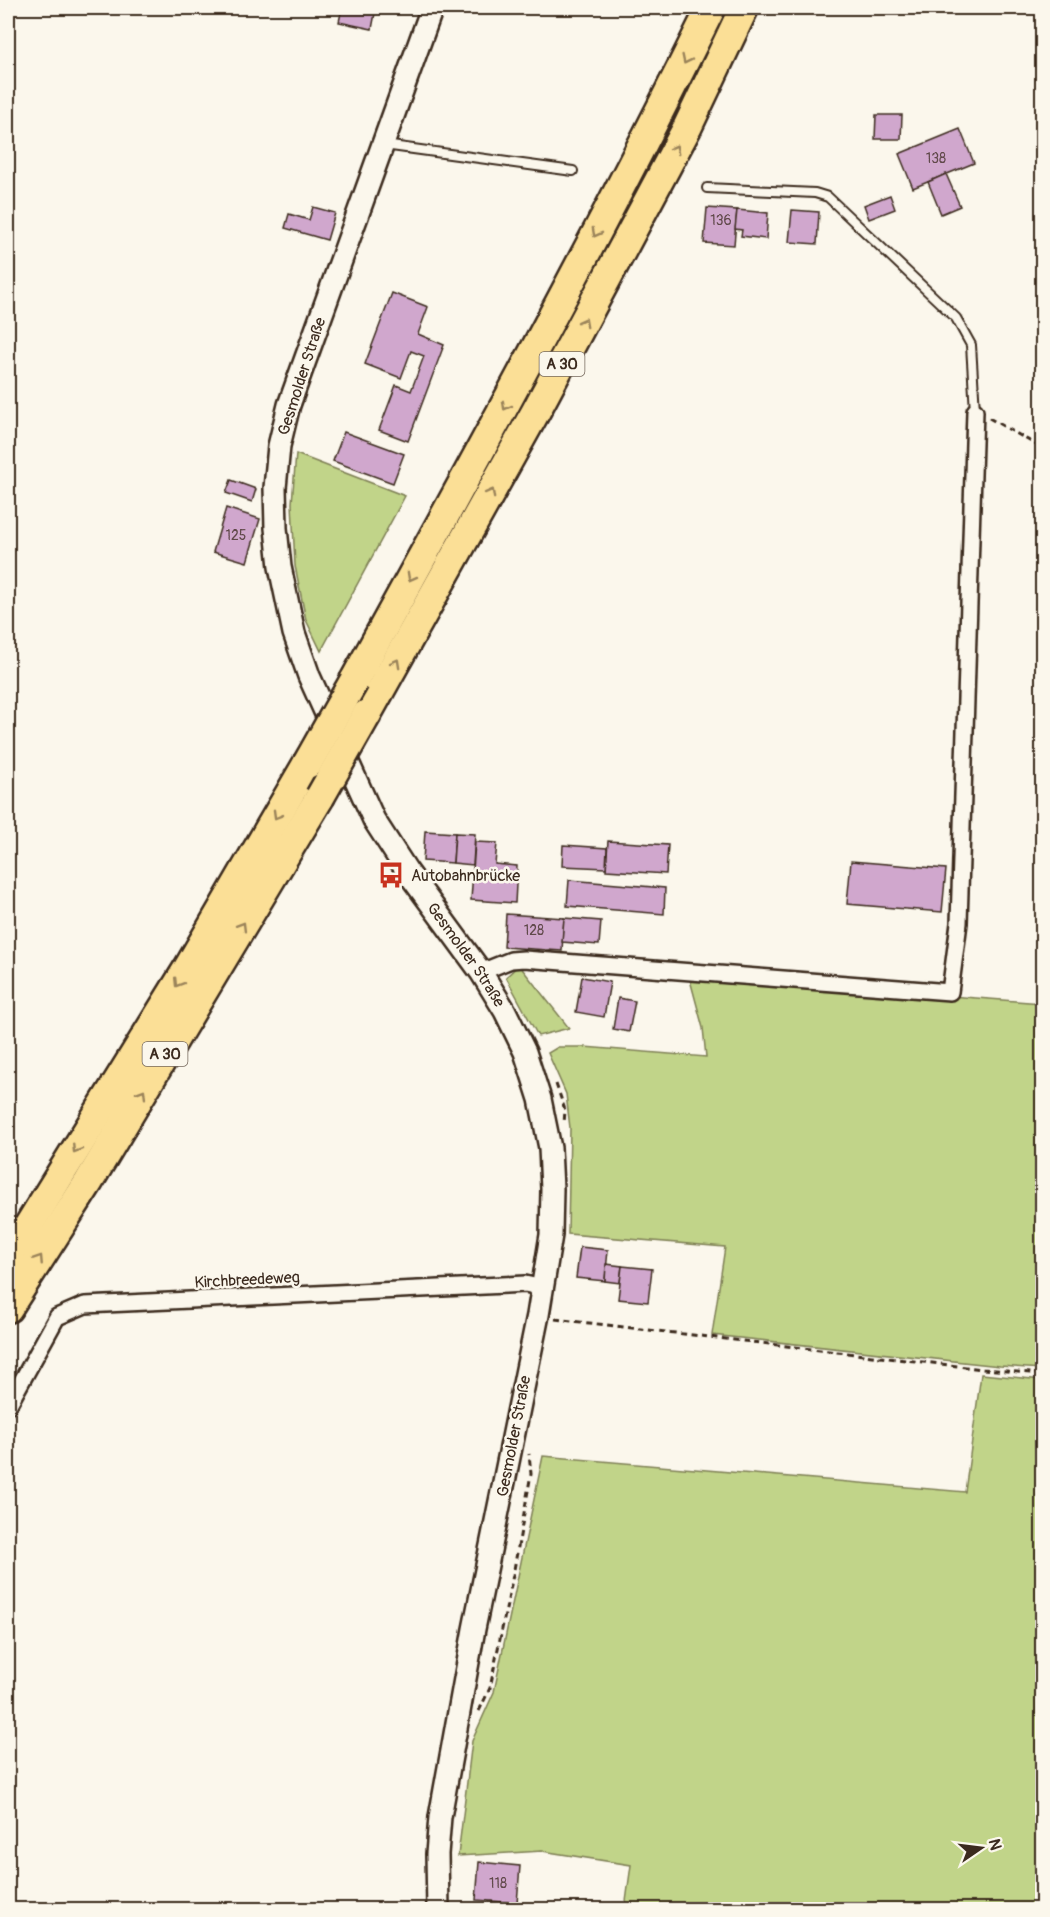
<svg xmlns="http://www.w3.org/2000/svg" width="1050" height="1917" font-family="Pangolin,sans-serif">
  <rect width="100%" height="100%" fill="#fbf7ec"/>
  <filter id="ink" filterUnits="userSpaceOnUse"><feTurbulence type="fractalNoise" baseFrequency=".0167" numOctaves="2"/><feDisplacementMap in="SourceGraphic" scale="12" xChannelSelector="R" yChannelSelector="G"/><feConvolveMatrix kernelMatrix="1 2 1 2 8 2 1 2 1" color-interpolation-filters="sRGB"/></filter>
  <g filter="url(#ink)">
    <g fill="#c1d489" stroke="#7e7f54" stroke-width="1.5">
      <path d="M 296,454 L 405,496 L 321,651 L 306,620 L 295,566 L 292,503 Z"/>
      <path d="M 519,965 L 569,1028 L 538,1036 L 506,977 Z"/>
      <path d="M 689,976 L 1042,1003 L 1042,1369 L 1000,1366 L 712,1335 L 725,1247 L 568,1234 L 570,1128 L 566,1094 L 548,1053 L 558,1047 L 584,1047 L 706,1057 L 703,1028 Z"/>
      <path d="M 981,1374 L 1042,1380 L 1042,1909 L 625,1909 L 631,1865 L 542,1851 L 458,1856 L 472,1741 L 494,1692 L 543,1456 L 965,1492 Z"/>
    </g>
    <g fill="#d0a7cd" stroke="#3b2a1e" stroke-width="1.5">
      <path d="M 342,8 L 376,8 L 372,29 L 339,22 Z"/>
      <path d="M 876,115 L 902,115 L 901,139 L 875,139 Z"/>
      <path d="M 960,129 L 974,163 L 913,188 L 899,154 Z"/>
      <path d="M 946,174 L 960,206 L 941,214 L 928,182 Z"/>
      <path d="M 890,195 L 895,209 L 869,219 L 864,205 Z"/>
      <path d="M 313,207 L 335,213 L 327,240 L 285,228 L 289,214 L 309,220 Z"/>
      <path d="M 707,208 L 737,210 L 734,245 L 704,243 Z"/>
      <path d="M 737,210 L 768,213 L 766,239 L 741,236 L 742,230 L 735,229 Z"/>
      <path d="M 792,210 L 819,212 L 817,244 L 789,242 Z"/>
      <path d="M 392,293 L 428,307 L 418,334 L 444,345 L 408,441 L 379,430 L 396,385 L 411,391 L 424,356 L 411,351 L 401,378 L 365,364 Z"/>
      <path d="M 344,432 L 404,454 L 393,483 L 333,461 Z"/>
      <path d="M 231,480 L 256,489 L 252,502 L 226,493 Z"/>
      <path d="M 226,508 L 260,519 L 247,562 L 213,552 Z"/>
      <path d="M 425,831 L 455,833 L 453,863 L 423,861 Z"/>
      <path d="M 455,833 L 475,834 L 473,865 L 453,863 Z"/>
      <path d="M 608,841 L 668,845 L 666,874 L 606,870 Z"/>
      <path d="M 475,842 L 497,843 L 495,864 L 517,866 L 515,903 L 471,900 Z"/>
      <path d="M 563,845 L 607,848 L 606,868 L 562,866 Z"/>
      <path d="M 851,861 L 946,869 L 942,912 L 847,904 Z"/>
      <path d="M 569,880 L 665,888 L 664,914 L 567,906 Z"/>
      <path d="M 506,914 L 564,918 L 562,951 L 504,947 Z"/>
      <path d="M 564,918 L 601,921 L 599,945 L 562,942 Z"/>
      <path d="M 582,977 L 610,982 L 604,1017 L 576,1012 Z"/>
      <path d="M 618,998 L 635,1001 L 629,1032 L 613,1029 Z"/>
      <path d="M 580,1247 L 608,1250 L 605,1281 L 576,1278 Z"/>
      <path d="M 606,1264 L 622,1266 L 620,1283 L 605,1281 Z"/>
      <path d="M 622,1266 L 652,1269 L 648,1302 L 618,1299 Z"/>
      <path d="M 479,1862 L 520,1866 L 517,1903 L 476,1900 Z"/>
    </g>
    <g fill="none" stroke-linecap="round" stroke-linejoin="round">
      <g stroke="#3b2a1e" stroke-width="12">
        <g id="lane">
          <path d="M 384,145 L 573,171"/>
          <path d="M 707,188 L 815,193 L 828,197 L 956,318 L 971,345 L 975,411"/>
        </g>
      </g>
      <g stroke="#3b2a1e" stroke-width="20">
        <g id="street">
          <path d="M 481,972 L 511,960 L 524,959 L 950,992 L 959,923 L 975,411"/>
          <path d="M 8,1406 L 57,1317 L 85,1305 L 525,1284 L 543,1288"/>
        </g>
      </g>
      <g stroke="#3b2a1e" stroke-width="26">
        <g id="secondary">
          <path id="s1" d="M 432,8 L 289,405 L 279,446 L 275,488 L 276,528 L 280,567 L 294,633 L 309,676 L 374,820 L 407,871 L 481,972 L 505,1011 L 525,1052 L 540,1099 L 550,1148 L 552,1189 L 551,1235 L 538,1315 L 474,1629 L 440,1817 L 437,1854 L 438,1910"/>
        </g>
      </g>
      <g stroke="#3b2a1e" stroke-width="33">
        <g id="highway">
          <path d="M 354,681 C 477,458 599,235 711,8"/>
          <path d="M 367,714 L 536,411 L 687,128 L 744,8"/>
          <path d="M 8,1259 L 188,968 L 307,764"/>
          <path d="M 8,1308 L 88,1183 L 320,797"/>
        </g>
      </g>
      <g stroke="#3b2a1e" stroke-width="3" stroke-dasharray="6 4.5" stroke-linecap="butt">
        <path d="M 989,418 L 1042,448"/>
        <path d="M 556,1084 L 565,1110 L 564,1124"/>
        <path d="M 555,1319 L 983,1369 L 1042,1374"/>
        <path d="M 479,1711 L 490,1688 L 513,1575 L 531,1474 L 529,1454"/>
      </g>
      <use href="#lane" stroke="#fbf7ec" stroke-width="8"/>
      <use href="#street" stroke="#fbf7ec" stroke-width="15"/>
      <use href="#secondary" stroke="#fbf7ec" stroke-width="21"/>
      <use href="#highway" stroke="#fbdf96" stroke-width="28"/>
      <g stroke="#3b2a1e" stroke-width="33" stroke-linecap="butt">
        <g id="highway-bridge">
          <path d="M 307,764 L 354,681"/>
          <path d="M 320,797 L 367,714"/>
        </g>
      </g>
      <use href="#highway-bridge" stroke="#fbdf96" stroke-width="28"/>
    </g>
    <defs><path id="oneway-chevron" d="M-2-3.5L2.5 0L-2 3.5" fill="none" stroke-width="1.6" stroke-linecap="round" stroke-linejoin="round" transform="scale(1.5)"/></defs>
    <g stroke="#9b845a">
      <use href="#oneway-chevron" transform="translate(686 60) rotate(116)"/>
      <use href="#oneway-chevron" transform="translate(675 149) rotate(-62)"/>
      <use href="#oneway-chevron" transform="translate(596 233) rotate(118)"/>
      <use href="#oneway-chevron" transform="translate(584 322) rotate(-62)"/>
      <use href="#oneway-chevron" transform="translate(506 406) rotate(119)"/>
      <use href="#oneway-chevron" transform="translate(491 493) rotate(-61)"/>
      <use href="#oneway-chevron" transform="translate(411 577) rotate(119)"/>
      <use href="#oneway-chevron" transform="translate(396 663) rotate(-61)"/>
      <use href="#oneway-chevron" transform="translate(277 815) rotate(120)"/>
      <use href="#oneway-chevron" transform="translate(242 926) rotate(-59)"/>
      <use href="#oneway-chevron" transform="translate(178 983) rotate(122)"/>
      <use href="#oneway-chevron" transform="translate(142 1093) rotate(-59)"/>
      <use href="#oneway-chevron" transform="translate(76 1149) rotate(122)"/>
      <use href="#oneway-chevron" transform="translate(39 1259) rotate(-57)"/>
    </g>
  </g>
  <defs>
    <g id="bus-bare" transform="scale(2.07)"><path d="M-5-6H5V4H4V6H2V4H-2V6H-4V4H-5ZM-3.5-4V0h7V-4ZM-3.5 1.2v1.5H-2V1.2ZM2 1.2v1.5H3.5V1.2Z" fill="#c8321e" stroke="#fbf7ec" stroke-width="2.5" paint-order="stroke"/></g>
  </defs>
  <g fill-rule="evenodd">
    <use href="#bus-bare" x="391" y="875"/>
  </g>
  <g text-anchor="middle" stroke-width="5" stroke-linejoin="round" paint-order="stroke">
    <g font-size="14" fill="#60494a">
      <text x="936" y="163">138</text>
      <text x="721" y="225">136</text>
      <text x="236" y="540">125</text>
      <text x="534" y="935">128</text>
      <text x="498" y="1888">118</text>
    </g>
    <g fill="#fbf7ec" stroke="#75685c" stroke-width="1.5">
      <rect x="539.5" y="352" width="45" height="24" rx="4.5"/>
      <rect x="142.5" y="1042" width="45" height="24" rx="4.5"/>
    </g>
    <g font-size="15" font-weight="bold" fill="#3b2a1e">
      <text x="562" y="369">A 30</text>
      <text x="165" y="1059">A 30</text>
    </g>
    <g font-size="16" fill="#3b2a1e" stroke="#fbf7ec">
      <text transform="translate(301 376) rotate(-72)" y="6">Gesmolder Straße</text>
      <text dy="6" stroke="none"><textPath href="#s1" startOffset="1020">Gesmolder Straße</textPath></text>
      <text transform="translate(247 1279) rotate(-3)" y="6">Kirchbreedeweg</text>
      <text transform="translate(513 1436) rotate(-79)" y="6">Gesmolder Straße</text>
    </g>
    <g font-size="16" fill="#3b2a1e" stroke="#fbf7ec" text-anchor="start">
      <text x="411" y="881">Autobahnbrücke</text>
    </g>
  </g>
  <rect width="1050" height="1917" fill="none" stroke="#fbf7ec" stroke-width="30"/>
  <rect x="15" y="15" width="1020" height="1887" fill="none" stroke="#3b2a1e" stroke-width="2" filter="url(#ink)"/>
  <g transform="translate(981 1848) rotate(76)" stroke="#fbf7ec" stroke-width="4.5" paint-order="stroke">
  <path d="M0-4.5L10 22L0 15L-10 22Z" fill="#3b2a1e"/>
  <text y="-9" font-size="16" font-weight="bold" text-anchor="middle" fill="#3b2a1e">N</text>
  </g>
</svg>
